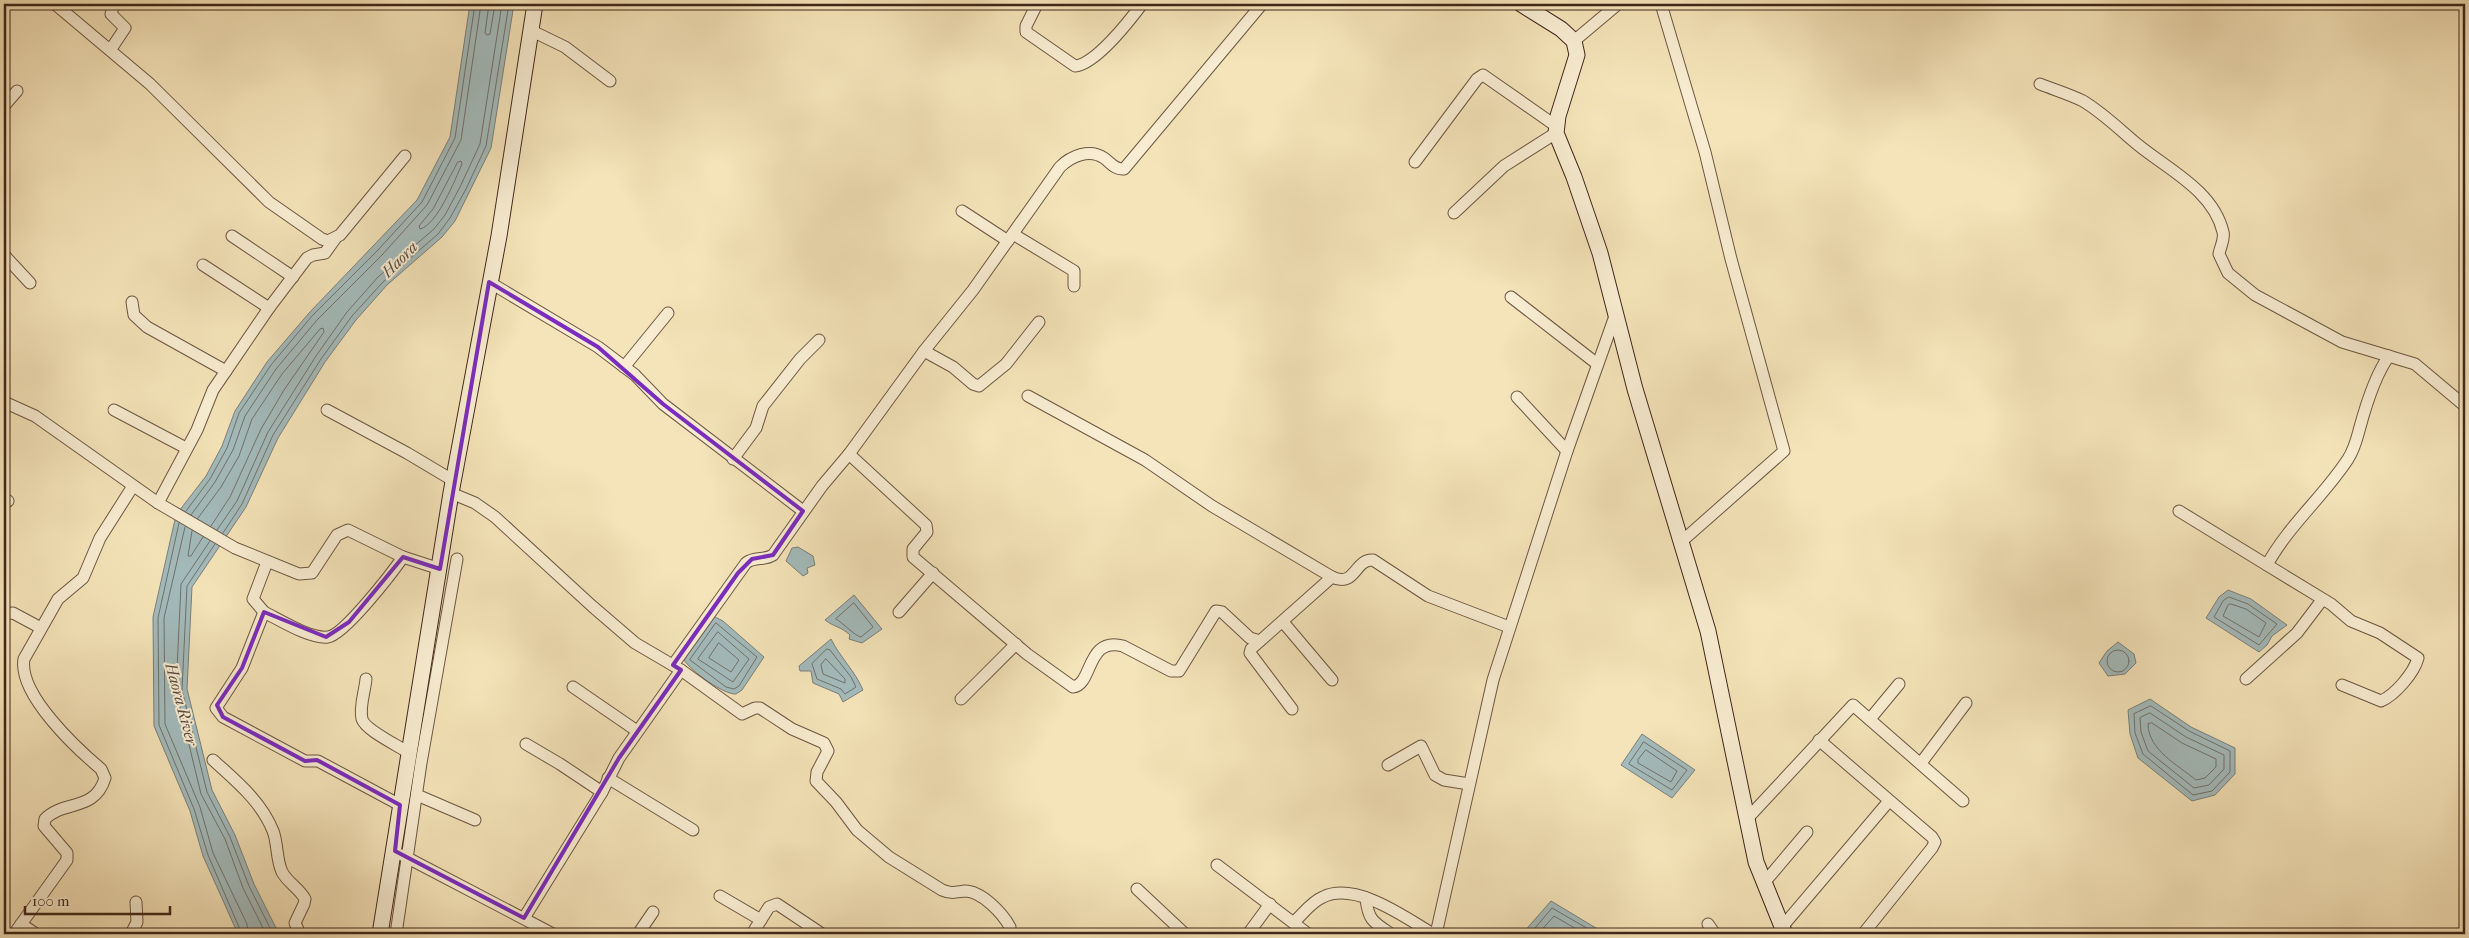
<svg xmlns="http://www.w3.org/2000/svg" width="2469" height="938" font-family="'IM FELL French Canon',serif">
  <rect width="100%" height="100%" fill="#f5e4b9"/>
  <filter id="stains"><feTurbulence type="fractalNoise" baseFrequency=".004" numOctaves="4"/><feColorMatrix values="0 0 0 0 .2 0 0 0 0 .09 0 0 0 0 .02 0 0 0 .5 -.17"/></filter>
  <radialGradient id="worn" r=".72"><stop offset=".6" stop-color="#630" stop-opacity="0"/><stop offset="1" stop-color="#630" stop-opacity=".3"/></radialGradient>
  <g fill="#a3bbbc" stroke="#7b7f7b">
    <path d="M 470,4 L 514,4 L 491,148 L 455,221 L 442,237 L 387,285 L 356,320 L 325,362 L 278,438 L 246,507 L 192,587 L 187,689 L 212,790 L 235,835 L 254,884 L 279,934 L 238,934 L 203,856 L 190,811 L 154,726 L 153,617 L 176,515 L 206,476 L 222,446 L 235,411 L 267,362 L 309,313 L 417,200 L 450,137 Z"/>
    <path d="M 798,547 L 813,556 L 815,565 L 807,568 L 808,573 L 803,576 L 786,561 L 792,548 Z"/>
    <path d="M 2228,590 L 2251,599 L 2287,625 L 2272,636 L 2267,645 L 2259,652 L 2206,618 L 2219,597 Z"/>
    <path d="M 854,595 L 882,629 L 862,643 L 849,639 L 850,635 C 840,626 834,627 825,620 Z"/>
    <path d="M 715,617 L 723,621 L 764,657 L 742,690 L 736,694 C 724,695 691,671 684,660 L 711,620 Z"/>
    <path d="M 831,639 C 840,657 855,671 863,690 L 843,702 L 839,694 L 813,683 L 811,671 L 800,671 L 799,666 Z"/>
    <path d="M 2118,642 L 2134,654 L 2136,663 L 2125,674 L 2108,676 L 2099,663 L 2107,651 Z"/>
    <path d="M 2150,699 L 2191,727 L 2235,748 L 2235,774 L 2215,795 L 2192,801 L 2138,758 L 2130,734 L 2128,710 Z"/>
    <path d="M 1642,734 L 1695,770 L 1672,798 L 1621,765 Z"/>
    <path d="M 1551,901 L 1606,934 L 1522,934 Z"/>
  </g>
  <g fill="none" stroke-linecap="round" stroke-linejoin="round">
    <g stroke="#72706b" stroke-width="1">
      <path d="M 489,4 L 485,33 L 487,35 L 490,34 L 495,4"/>
      <path d="M 458,162 L 461,161 L 462,164 C 455,180 437,225 420,229 L 419,226 L 433,209 Z"/>
      <path d="M 186,511 L 210,479 L 227,448 L 239,413 L 271,365 L 312,316 L 377,251 L 422,202 L 455,138 L 475,4"/>
      <path d="M 191,515 L 215,482 L 233,450 L 245,416 L 276,369 L 317,320 L 382,255 L 427,205 L 461,140 L 481,4"/>
      <path d="M 198,518 L 221,487 L 239,456 L 252,419 L 282,374 L 320,329 L 323,328 L 324,332 L 284,390 L 261,429 L 230,497 L 211,526"/>
      <path d="M 179,523 L 158,618 L 159,725 L 194,809 L 208,855 L 242,934"/>
      <path d="M 185,527 L 164,618 L 165,724 L 200,807 L 213,853 L 247,924 L 248,934"/>
      <path d="M 217,530 L 237,501 L 268,432 L 316,356 L 347,312 L 378,277 L 434,229 L 445,215 L 460,187 L 480,144 L 502,4"/>
      <path d="M 192,531 L 188,556 L 191,556 L 203,537"/>
      <path d="M 223,533 L 242,504 L 273,435 L 321,359 L 352,316 L 383,282 L 438,234 L 450,218 L 466,189 L 486,146 L 509,4"/>
      <path d="M 210,541 L 181,584 L 176,691 L 201,794 L 225,839 L 243,888 L 266,934"/>
      <path d="M 215,544 L 187,586 L 182,690 L 207,792 L 230,837 L 249,886 L 273,934"/>
      <path d="M 2229,597 L 2248,604 L 2277,624 L 2259,645 L 2214,617 L 2223,601 Z"/>
      <path d="M 854,603 L 873,627 L 861,637 C 855,636 843,623 836,619 Z"/>
      <path d="M 2231,604 L 2246,609 L 2266,623 L 2259,637 L 2223,616 L 2228,605 Z"/>
      <path d="M 716,623 L 757,657 L 739,686 L 734,689 L 726,687 L 690,660 Z"/>
      <path d="M 718,632 L 749,659 L 733,682 L 698,659 Z"/>
      <path d="M 719,643 L 739,660 L 731,672 L 709,658 Z"/>
      <path d="M 827,649 L 830,650 L 851,677 L 856,687 L 845,694 L 841,689 L 817,679 L 812,664 Z"/>
      <circle cx="2118" cy="661" r="11"/>
      <path d="M 826,659 L 845,679 L 845,683 L 823,674 L 821,665 Z"/>
      <path d="M 2151,706 L 2189,731 L 2230,751 L 2230,772 L 2212,791 L 2193,795 L 2143,754 L 2135,733 L 2134,714 Z"/>
      <path d="M 2150,713 L 2186,737 L 2224,755 L 2224,769 L 2209,785 L 2194,788 L 2148,751 L 2141,732 L 2140,718 Z"/>
      <path d="M 2152,723 L 2182,743 L 2216,759 L 2216,767 L 2205,778 L 2196,780 C 2178,765 2148,750 2148,724 Z"/>
      <path d="M 1644,742 L 1687,770 L 1672,790 L 1629,764 Z"/>
      <path d="M 1646,750 L 1677,771 L 1671,782 L 1638,763 L 1638,760 Z"/>
      <path d="M 1530,934 L 1552,908 L 1597,934"/>
      <path d="M 1538,934 L 1554,916 L 1585,934"/>
    </g>
    <g stroke="#6d5642" stroke-width="13">
      <g id="street">
        <path d="M 55,4 L 150,84 L 269,202 L 322,239 L 328,241 L 340,235 L 405,156"/>
        <path d="M 1037,4 L 1026,26 L 1026,32 L 1075,66 C 1096,64 1130,20 1142,4"/>
        <path d="M 1661,4 L 1705,152 L 1731,259 L 1784,451 L 1681,542"/>
        <path d="M 530,30 L 565,47 L 610,81"/>
        <path d="M 1574,41 L 1618,4"/>
        <path d="M 111,49 L 125,28 L 111,14 L 114,4"/>
        <path d="M 2040,84 C 2055,90 2069,94 2083,101 C 2103,113 2119,129 2137,144 C 2167,169 2213,190 2223,232 C 2225,240 2220,247 2219,254 L 2228,273 L 2255,295 L 2342,342 L 2415,364 L 2465,406"/>
        <path d="M 4,106 L 17,91"/>
        <path d="M 1415,162 L 1477,79 L 1483,75 L 1556,126"/>
        <path d="M 962,211 L 1008,241"/>
        <path d="M 1454,213 L 1504,166 L 1556,133"/>
        <path d="M 1013,234 L 1074,271 L 1074,286"/>
        <path d="M 232,236 L 293,277"/>
        <path d="M 4,255 L 30,283"/>
        <path d="M 203,265 L 269,308"/>
        <path d="M 489,282 L 598,347 L 635,375 L 663,404 L 803,511"/>
        <path d="M 1511,297 L 1596,363"/>
        <path d="M 132,302 L 134,315 L 147,327 L 226,371"/>
        <path d="M 924,351 L 953,367 L 973,384 L 979,386 L 1006,364 L 1039,322"/>
        <path d="M 624,367 L 668,313"/>
        <path d="M 1028,396 L 1145,460 L 1212,506 L 1332,577 C 1356,588 1354,559 1373,560 L 1428,596 L 1509,627"/>
        <path d="M 1517,397 L 1567,451"/>
        <path d="M 4,402 L 35,416 L 158,503 L 235,548 L 299,574 L 312,573 L 337,535 L 348,530 L 403,557 L 440,569"/>
        <path d="M 114,410 L 186,448"/>
        <path d="M 327,410 L 407,453 L 454,481"/>
        <path d="M 849,454 L 926,525 L 927,532 L 913,549 L 913,557 L 1027,654 L 1073,687 C 1093,685 1086,636 1123,646 L 1171,671 L 1179,671 L 1216,611 L 1222,612 L 1250,638 L 1260,641 L 1332,577"/>
        <path d="M 733,459 L 756,428 L 763,406 L 800,359 L 819,340"/>
        <path d="M 451,493 L 475,503 L 495,517 L 592,606 L 635,643 L 681,670 L 742,714 L 755,708 L 760,708 L 792,729 L 824,743 L 828,751 L 817,772 L 816,781 L 836,802 L 857,830 L 889,857 L 942,890 C 951,894 956,892 965,891 C 982,891 1003,914 1010,927"/>
        <path d="M 4,498 L 8,501"/>
        <path d="M 158,503 L 197,430 L 213,390 L 269,308 L 307,258 L 313,255 L 325,253 L 335,239"/>
        <path d="M 2179,511 L 2267,565 C 2288,526 2324,496 2348,459 C 2355,448 2357,438 2360,427 C 2366,405 2375,375 2389,356"/>
        <path d="M 2267,565 L 2331,604 L 2351,621 L 2380,633 L 2418,658 C 2414,673 2395,695 2381,701 L 2342,685"/>
        <path d="M 264,612 L 253,599 L 267,562"/>
        <path d="M 899,612 L 933,573"/>
        <path d="M 4,614 L 13,613 L 41,628"/>
        <path d="M 1283,622 L 1332,680"/>
        <path d="M 1260,641 L 1251,649 L 1250,653 L 1292,709"/>
        <path d="M 673,665 L 746,563 C 755,556 764,561 773,555 L 822,486 L 849,454 L 924,351 L 973,290 L 1060,167 C 1071,156 1090,148 1104,158 C 1111,163 1115,170 1124,169 L 1262,4"/>
        <path d="M 366,679 C 365,691 359,707 362,719 C 365,730 399,746 409,753"/>
        <path d="M 2246,679 L 2297,633 L 2322,600"/>
        <path d="M 573,687 L 637,731"/>
        <path d="M 961,699 L 1016,644"/>
        <path d="M 1870,719 L 1899,684"/>
        <path d="M 1819,740 L 1932,837 L 1935,842 L 1932,848 L 1863,934"/>
        <path d="M 526,744 L 560,764 L 602,792"/>
        <path d="M 213,760 C 236,781 261,801 273,831 C 278,844 276,859 282,872 C 288,883 299,888 305,899 L 304,904 L 295,923 L 300,934"/>
        <path d="M 1921,763 L 1966,703"/>
        <path d="M 1388,765 L 1421,746 L 1435,775 L 1444,780 L 1469,784"/>
        <path d="M 608,778 L 693,830"/>
        <path d="M 417,795 L 475,820"/>
        <path d="M 400,805 L 318,761 L 305,761 L 223,717 L 216,708 L 242,668 L 264,612 C 280,620 310,639 328,637 C 344,635 392,573 403,557"/>
        <path d="M 1746,820 L 1853,705 L 1963,801"/>
        <path d="M 402,855 L 553,934"/>
        <path d="M 1217,865 L 1308,934"/>
        <path d="M 1764,883 L 1807,832"/>
        <path d="M 1137,889 L 1185,934"/>
        <path d="M 720,896 L 761,920"/>
        <path d="M 1366,898 C 1368,920 1373,922 1391,934"/>
        <path d="M 524,918 L 602,792 L 619,758 L 681,670"/>
        <path d="M 1294,922 C 1303,914 1311,902 1323,897 C 1356,881 1406,918 1433,934"/>
        <path d="M 21,924 L 36,934"/>
        <path d="M 1708,924 L 1715,934"/>
        <path d="M 1782,927 L 1889,801"/>
        <path d="M 14,934 L 67,860 L 67,853 L 44,826 L 45,819 C 63,800 95,812 105,778 L 101,769 C 76,748 18,694 24,659 L 58,599 L 83,578 L 100,538 L 133,486"/>
        <path d="M 131,934 L 137,922 L 136,902"/>
        <path d="M 396,934 L 421,763 L 457,559"/>
        <path d="M 638,934 L 653,912"/>
        <path d="M 752,934 L 769,907 L 777,904 L 822,934"/>
        <path d="M 1248,934 L 1270,904"/>
        <path d="M 1436,934 L 1493,680 L 1567,451 L 1615,316"/>
      </g>
    </g>
    <g stroke="#40261a" stroke-width="17">
      <g id="secondary">
        <path d="M 1521,4 L 1561,29 L 1574,41 L 1577,55 L 1558,116 L 1556,133 L 1574,177 L 1600,253 L 1635,389 L 1708,631 L 1756,862 L 1785,934"/>
        <path d="M 380,934 L 451,493 L 499,236 L 535,4"/>
      </g>
    </g>
    <use href="#street" stroke="#f8edd2" stroke-width="11"/>
    <use href="#secondary" stroke="#f8edd2" stroke-width="15"/>
  </g>
  <path fill="none" stroke="#7b2cbf" stroke-width="4" stroke-linejoin="round" d="M 489,282 L 598,347 L 663,404 L 803,511 L 773,555 L 752,559 L 738,573 L 673,665 L 681,670 L 619,758 L 524,918 L 395,851 L 400,805 L 317,760 L 305,761 L 223,717 L 217,705 L 242,668 L 264,612 L 326,637 L 349,622 L 403,557 L 440,569 Z"/>
  <g text-anchor="middle" stroke-width="4" stroke-linejoin="round" paint-order="stroke">
    <g font-size="16" font-style="italic" fill="#594b42" stroke="#f8edd2">
      <text transform="translate(399 259) rotate(-45)" y="6">Haora</text>
      <text transform="translate(182 704) rotate(75)" y="6">Haora River</text>
    </g>
  </g>
  <rect width="2469" height="938" fill="none" stroke="#f5e4b9" stroke-width="20"/>
  <rect x="5" y="5" width="2459" height="928" fill="none" stroke="#40261a" stroke-width="2.5"/>
  <rect x="10" y="10" width="2449" height="918" fill="none" stroke="#40261a"/>
  <path d="M25 906v8h145v-8" fill="none" stroke="#40261a" stroke-width="2.5"/>
  <text x="32" y="906" font-size="15" fill="#40261a" stroke="#f8edd2" stroke-width="4" paint-order="stroke">100 m</text>
  <rect width="100%" height="100%" filter="url(#stains)"/>
  <rect width="100%" height="100%" fill="url(#worn)"/>
</svg>
